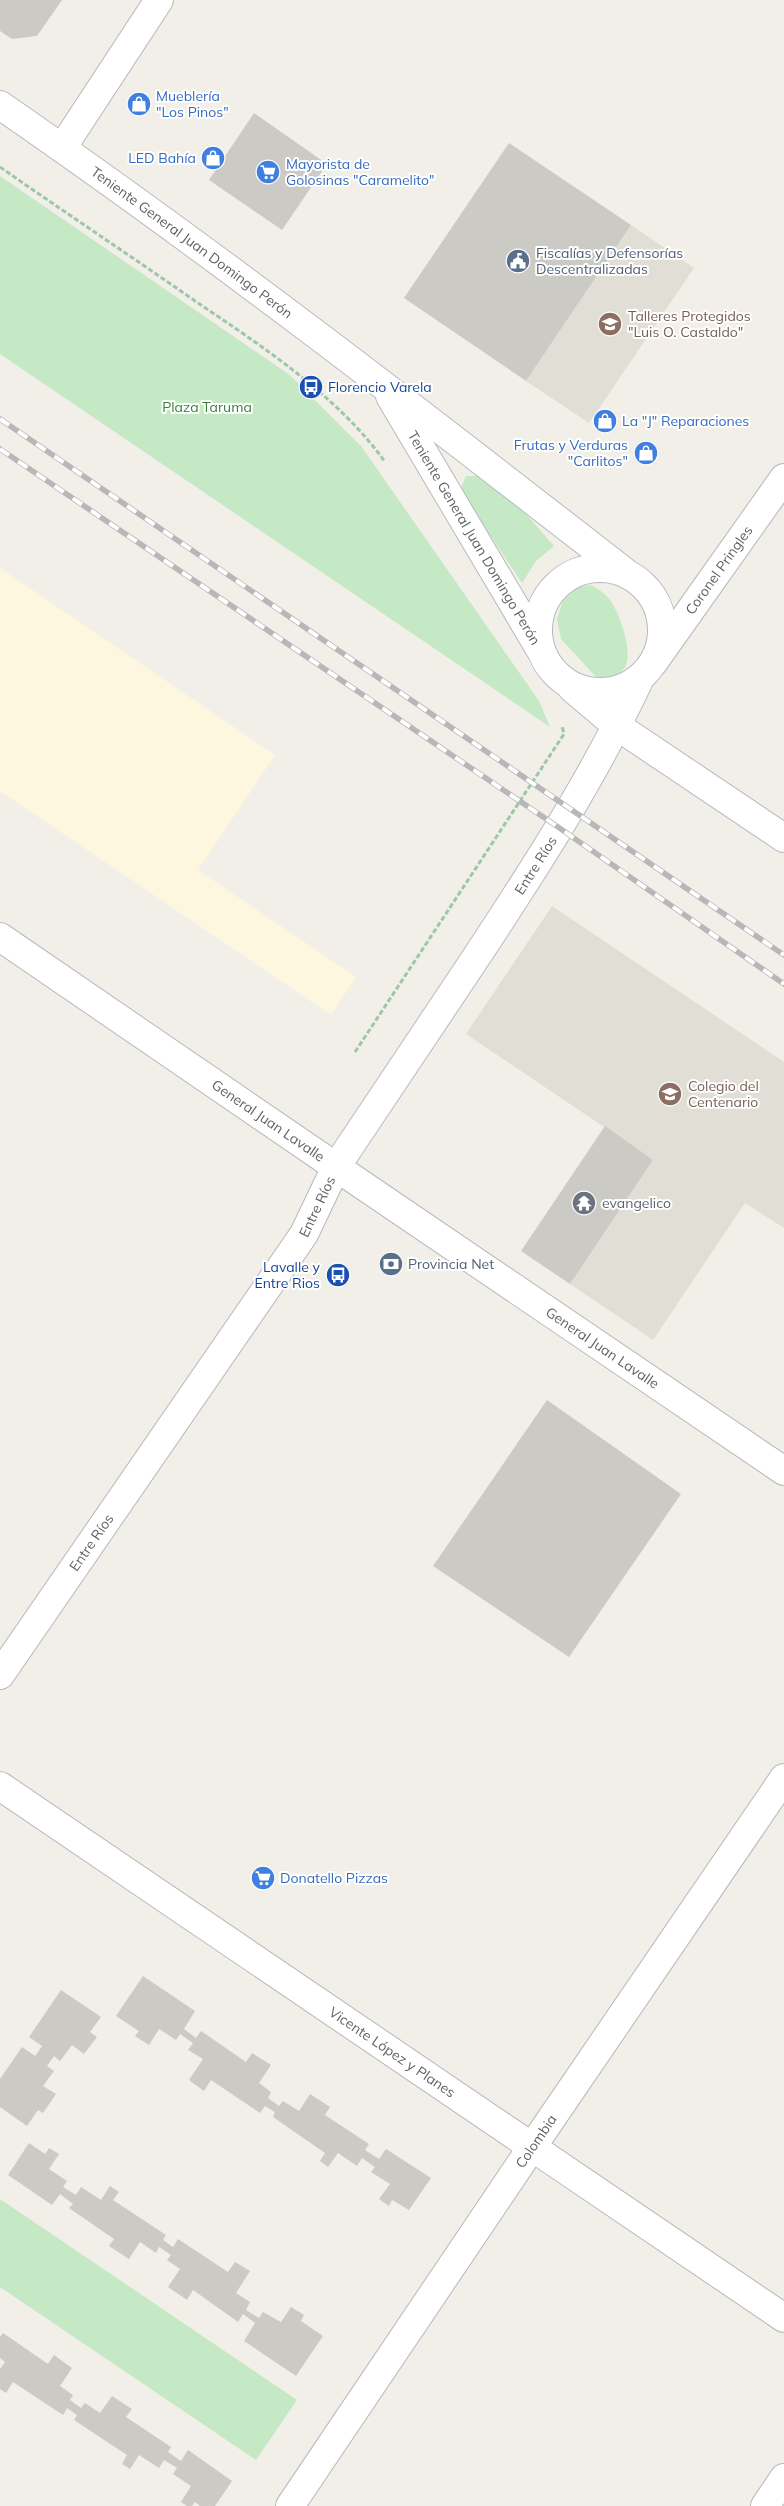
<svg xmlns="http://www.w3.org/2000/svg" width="784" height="2506" font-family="Mulish,sans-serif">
  <rect width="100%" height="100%" fill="#f1efe8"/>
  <path fill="#fef7e0" d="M 0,568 L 275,755 L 198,870 L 356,977 L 331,1015 L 0,791 Z"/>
  <g fill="#e1ded6">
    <path d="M 631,225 L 694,268 L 589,423 L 526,381 Z"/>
    <path d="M 552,906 L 784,1062 L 784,1228 L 745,1203 L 653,1340 L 570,1284 L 653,1160 L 466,1034 Z"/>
  </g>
  <g fill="#c5e8c5">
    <path d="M 0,176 L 290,375 L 361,446 L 539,701 L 550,727 L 0,354 Z"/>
    <path d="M 466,476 L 485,476 L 519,506 L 554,546 L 536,561 L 522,583 L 460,490 Z"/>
    <path d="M 591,585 C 599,589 604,593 610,600 C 619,612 634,653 625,667 C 621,674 614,677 606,681 L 597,678 L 561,639 L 557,619 L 563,601 L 576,588 Z"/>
    <path d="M 0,2199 L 297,2400 L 256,2460 L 0,2287 Z"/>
  </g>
  <g fill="#cccac5">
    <path d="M 0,0 L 62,0 L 37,36 L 12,39 L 0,31 Z"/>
    <path d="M 254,113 L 327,164 L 282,230 L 209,180 Z"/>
    <path d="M 509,143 L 631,225 L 526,381 L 404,298 Z"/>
    <path d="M 605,1126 L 653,1160 L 570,1284 L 521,1251 Z"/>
    <path d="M 547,1400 L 681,1494 L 569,1657 L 433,1566 Z"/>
    <path d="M 143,1976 L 195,2011 L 184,2029 L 196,2038 L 201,2031 L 246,2062 L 252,2053 L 271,2065 L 259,2083 L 271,2092 L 268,2098 L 279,2106 L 283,2101 L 299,2111 L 310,2094 L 330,2107 L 325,2115 L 369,2144 L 365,2150 L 379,2159 L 386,2149 L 431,2178 L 409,2210 L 392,2200 L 389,2206 L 379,2199 L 390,2184 L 371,2172 L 375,2167 L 362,2158 L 357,2166 L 338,2153 L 328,2167 L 320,2161 L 325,2153 L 273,2117 L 275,2112 L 265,2106 L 260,2113 L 211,2080 L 204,2091 L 189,2080 L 203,2059 L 188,2050 L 193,2043 L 180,2034 L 176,2040 L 159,2029 L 149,2045 L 135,2036 L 139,2031 L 116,2016 Z"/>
    <path d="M 61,1990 L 101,2017 L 90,2032 L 97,2037 L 84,2054 L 72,2045 L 60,2061 L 54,2056 L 47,2066 L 54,2071 L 43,2086 L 56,2094 L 43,2113 L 38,2110 L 27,2126 L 0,2107 L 0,2079 L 22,2047 L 35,2056 L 42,2046 L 29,2037 Z"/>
    <path d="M 29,2143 L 45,2154 L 49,2148 L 59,2154 L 49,2169 L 67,2181 L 63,2187 L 76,2195 L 81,2187 L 101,2200 L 110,2186 L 119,2192 L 113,2200 L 166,2235 L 163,2240 L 173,2247 L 178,2239 L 228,2272 L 235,2262 L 250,2271 L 236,2293 L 250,2302 L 246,2310 L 259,2318 L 263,2312 L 281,2322 L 291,2307 L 304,2315 L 301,2321 L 323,2336 L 296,2376 L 244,2341 L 255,2323 L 243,2314 L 238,2322 L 193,2290 L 187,2300 L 168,2287 L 180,2269 L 167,2260 L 171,2255 L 159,2247 L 156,2253 L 140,2242 L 129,2259 L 109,2246 L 114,2239 L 69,2208 L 73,2204 L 60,2194 L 52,2205 L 8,2175 Z"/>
    <path d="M 3,2333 L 48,2364 L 54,2355 L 72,2368 L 60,2386 L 73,2395 L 70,2400 L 81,2408 L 85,2403 L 100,2413 L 112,2396 L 132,2409 L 126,2417 L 171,2447 L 168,2452 L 181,2461 L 188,2450 L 232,2481 L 215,2506 L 200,2506 L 195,2502 L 192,2506 L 187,2506 L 181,2502 L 191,2486 L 173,2474 L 177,2468 L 164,2460 L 159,2468 L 139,2455 L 130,2469 L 122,2464 L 127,2455 L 74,2420 L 77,2415 L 67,2408 L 63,2415 L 13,2382 L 6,2393 L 0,2389 L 0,2369 L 5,2362 L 0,2358 L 0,2337 Z"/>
  </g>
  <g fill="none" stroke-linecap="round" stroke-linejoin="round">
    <g stroke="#b5b8bc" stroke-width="30">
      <g id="minor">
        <path d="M 62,148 L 159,0"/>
        <path id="s1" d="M 653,663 L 784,478"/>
        <path id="s2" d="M 336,1167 L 784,1471"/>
        <path id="s3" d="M 0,1786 L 784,2318"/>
        <path id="s4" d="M 290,2506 L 532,2147 L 784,1778"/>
        <path d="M 765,2506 L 784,2478"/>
      </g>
    </g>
    <g stroke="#b5b8bc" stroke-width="30">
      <g id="tertiary">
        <path id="s5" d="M 0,1675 L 304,1234 L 336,1167"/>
      </g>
    </g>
    <g stroke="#b6babf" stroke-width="30">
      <g id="secondary">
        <path id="s6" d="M 0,105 C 216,254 423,415 630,576"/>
        <path id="s7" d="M 390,396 L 540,649"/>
        <circle cx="600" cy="630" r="62"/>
        <path d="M 572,688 L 617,726 L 784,838"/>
        <path id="s8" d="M 0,937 L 336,1167 C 382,1098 429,1028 475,959 C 535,868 594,777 640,678"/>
      </g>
    </g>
    <g stroke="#9cc7a9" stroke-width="3" stroke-dasharray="5 2.5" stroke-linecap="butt">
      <path d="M 0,167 C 66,213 132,257 198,303 C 262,346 340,398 385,462"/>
      <path d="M 355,1052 L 564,734 L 562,726"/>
    </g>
    <use href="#minor" stroke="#fff" stroke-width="28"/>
    <use href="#tertiary" stroke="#fff" stroke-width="28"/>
    <use href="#secondary" stroke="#fff" stroke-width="28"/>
    <g stroke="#b6b7b8" stroke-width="5.5">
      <g id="rail">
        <path d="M 0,419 L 784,955"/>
        <path d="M 0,449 L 558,827 L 784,984"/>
      </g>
    </g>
    <use href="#rail" stroke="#fff" stroke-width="4" stroke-dasharray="11" stroke-linecap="butt"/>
  </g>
  <defs>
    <g id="shop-disc" transform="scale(1.25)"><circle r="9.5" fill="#3f7fe0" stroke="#fff"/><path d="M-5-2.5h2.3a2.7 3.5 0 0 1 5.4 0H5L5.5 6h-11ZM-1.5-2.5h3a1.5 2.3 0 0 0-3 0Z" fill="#fff"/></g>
    <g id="supermarket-disc" transform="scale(1.25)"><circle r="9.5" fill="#3f7fe0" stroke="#fff"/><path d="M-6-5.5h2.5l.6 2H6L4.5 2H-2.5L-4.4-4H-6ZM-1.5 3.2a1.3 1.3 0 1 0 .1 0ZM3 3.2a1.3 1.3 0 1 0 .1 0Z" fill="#fff"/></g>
    <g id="civic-disc" transform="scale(1.25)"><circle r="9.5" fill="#5c6f8a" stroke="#fff"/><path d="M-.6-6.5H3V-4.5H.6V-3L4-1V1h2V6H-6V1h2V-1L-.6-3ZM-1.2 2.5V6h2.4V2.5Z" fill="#fff"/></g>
    <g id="school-disc" transform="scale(1.25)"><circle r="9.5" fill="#8d6e63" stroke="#fff"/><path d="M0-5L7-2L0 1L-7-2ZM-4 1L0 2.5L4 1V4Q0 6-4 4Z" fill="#fff"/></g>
    <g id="bus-disc" transform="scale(1.25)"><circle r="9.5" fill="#1a4fb4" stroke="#fff"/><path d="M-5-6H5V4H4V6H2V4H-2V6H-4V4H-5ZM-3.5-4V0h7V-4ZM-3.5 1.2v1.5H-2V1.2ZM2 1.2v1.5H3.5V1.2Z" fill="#fff"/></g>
    <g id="temple-disc" transform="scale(1.25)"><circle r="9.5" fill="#6b7280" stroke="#fff"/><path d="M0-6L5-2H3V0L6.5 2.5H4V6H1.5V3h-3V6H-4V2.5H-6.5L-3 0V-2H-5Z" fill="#fff"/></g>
    <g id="bank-disc" transform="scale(1.25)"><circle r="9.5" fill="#5c6f8a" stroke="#fff"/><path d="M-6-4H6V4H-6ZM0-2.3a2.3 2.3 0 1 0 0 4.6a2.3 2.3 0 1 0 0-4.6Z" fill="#fff"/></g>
  </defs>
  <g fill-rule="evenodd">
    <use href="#shop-disc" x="139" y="104"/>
    <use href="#shop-disc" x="213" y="158"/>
    <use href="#supermarket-disc" x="268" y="172"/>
    <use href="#civic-disc" x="518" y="261"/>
    <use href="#school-disc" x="610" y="324"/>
    <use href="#bus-disc" x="311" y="387"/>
    <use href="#shop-disc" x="605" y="421"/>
    <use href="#shop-disc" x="646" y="453"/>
    <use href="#school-disc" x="670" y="1094"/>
    <use href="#temple-disc" x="584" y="1203"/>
    <use href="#bank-disc" x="391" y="1264"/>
    <use href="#bus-disc" x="338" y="1275"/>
    <use href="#supermarket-disc" x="263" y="1878"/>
  </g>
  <g text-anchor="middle" stroke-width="4" stroke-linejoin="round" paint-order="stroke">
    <g font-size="14" fill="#366cbe" stroke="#fff" text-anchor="start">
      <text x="156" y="101">Mueblería<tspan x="156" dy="16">"Los Pinos"</tspan></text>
      <text x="196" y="163" text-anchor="end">LED Bahía</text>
      <text x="286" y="169">Mayorista de<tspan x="286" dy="16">Golosinas "Caramelito"</tspan></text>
      <text x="622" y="426">La "J" Reparaciones</text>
      <text x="628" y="450" text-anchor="end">Frutas y Verduras<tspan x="628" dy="16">"Carlitos"</tspan></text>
      <text x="280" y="1883">Donatello Pizzas</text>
    </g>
    <g font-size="14" fill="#5f6368" stroke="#fff">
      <text dy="5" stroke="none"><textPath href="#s6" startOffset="236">Teniente General Juan Domingo Perón</textPath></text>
      <text dy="5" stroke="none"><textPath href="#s7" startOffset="165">Teniente General Juan Domingo Perón</textPath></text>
      <text dy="5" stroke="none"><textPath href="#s1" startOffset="114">Coronel Pringles</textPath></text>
      <text dy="5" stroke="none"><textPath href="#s8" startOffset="769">Entre Ríos</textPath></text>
      <text dy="5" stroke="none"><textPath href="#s8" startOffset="325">General Juan Lavalle</textPath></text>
      <text dy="5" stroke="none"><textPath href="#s5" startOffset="566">Entre Ríos</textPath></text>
      <text dy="5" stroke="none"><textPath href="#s2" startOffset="322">General Juan Lavalle</textPath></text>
      <text dy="5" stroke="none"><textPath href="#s5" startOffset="161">Entre Ríos</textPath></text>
      <text dy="5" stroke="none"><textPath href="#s3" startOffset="474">Vicente López y Planes</textPath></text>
      <text dy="5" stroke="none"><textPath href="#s4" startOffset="440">Colombia</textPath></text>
    </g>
    <g font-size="14" fill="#4e5e75" stroke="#fff" text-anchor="start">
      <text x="536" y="258">Fiscalías y Defensorías<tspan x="536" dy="16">Descentralizadas</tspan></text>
      <text x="408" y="1269">Provincia Net</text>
    </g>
    <g font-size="14" fill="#785e54" stroke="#fff" text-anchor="start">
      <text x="628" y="321">Talleres Protegidos<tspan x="628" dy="16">"Luis O. Castaldo"</tspan></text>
      <text x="688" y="1091">Colegio del<tspan x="688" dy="16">Centenario</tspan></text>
    </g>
    <g font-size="14" fill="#164399" stroke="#fff" text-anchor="start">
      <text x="328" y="392">Florencio Varela</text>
      <text x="320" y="1272" text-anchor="end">Lavalle y<tspan x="320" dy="16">Entre Rios</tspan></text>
    </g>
    <g font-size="14" fill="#348238" stroke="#fff">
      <text x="207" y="412">Plaza Taruma</text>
    </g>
    <g font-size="14" fill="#5b616d" stroke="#fff" text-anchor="start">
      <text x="602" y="1208">evangelico</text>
    </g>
  </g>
</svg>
